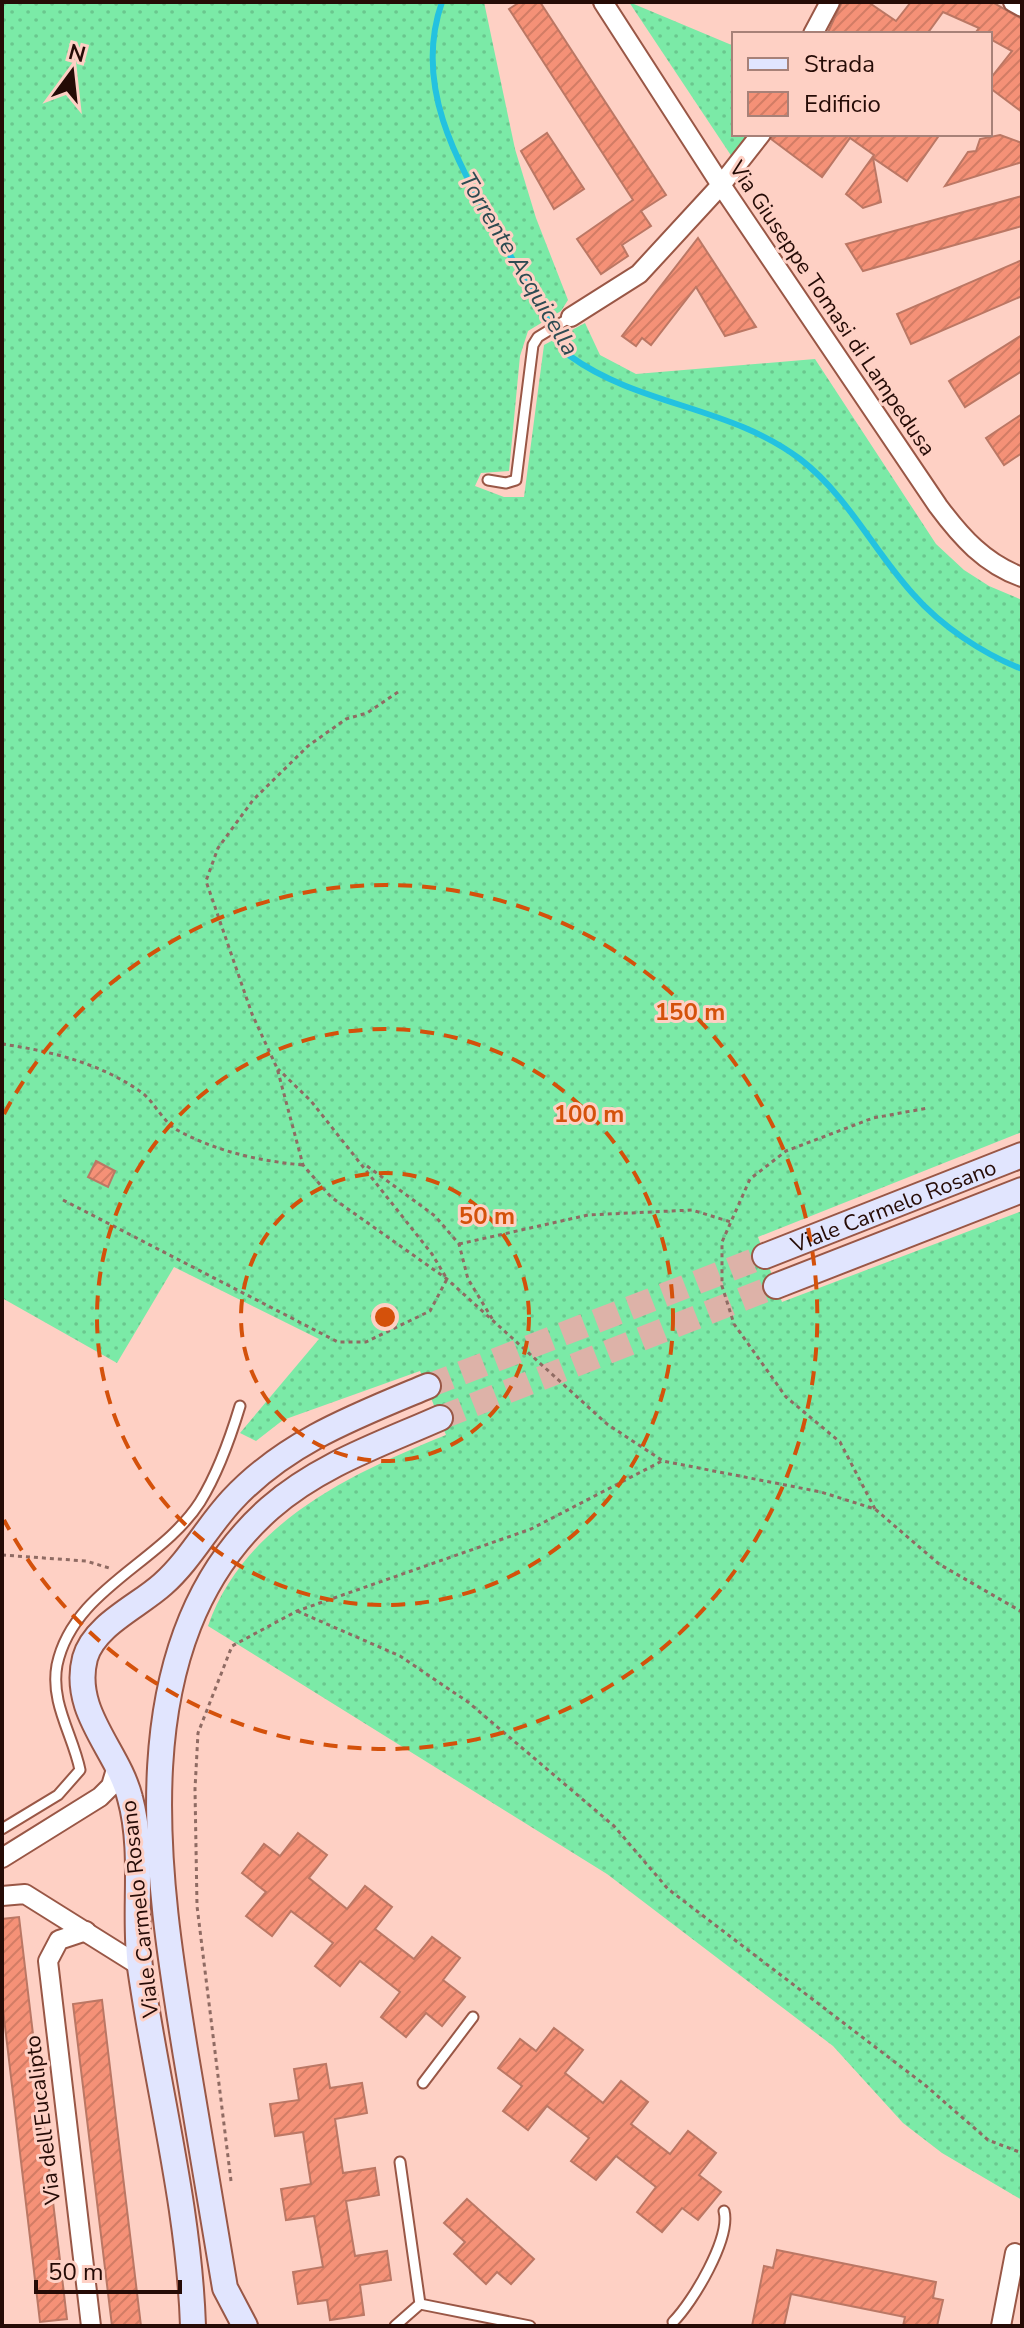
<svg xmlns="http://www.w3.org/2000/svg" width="1024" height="2328" font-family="'Nunito Sans',sans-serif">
  <defs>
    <pattern id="grass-dots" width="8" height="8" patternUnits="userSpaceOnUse" patternTransform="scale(2)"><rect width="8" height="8" fill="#7beaa7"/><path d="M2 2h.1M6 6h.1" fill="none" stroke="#6ac78e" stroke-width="1.8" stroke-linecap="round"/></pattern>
    <pattern id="building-hatch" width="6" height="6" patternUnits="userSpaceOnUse" patternTransform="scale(2)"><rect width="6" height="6" fill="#f59177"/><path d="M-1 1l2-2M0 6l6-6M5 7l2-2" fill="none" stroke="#d27c65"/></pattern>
  </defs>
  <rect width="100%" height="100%" fill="#fed0c4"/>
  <g fill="url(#grass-dots)">
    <path d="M 2,2 L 484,2 L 515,149 L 536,218 L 568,300 L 561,311 L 528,331 L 520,356 L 509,471 L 481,473 L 475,486 L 504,497 L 524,497 L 544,345 L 585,323 L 600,355 L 636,374 L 815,359 L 936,544 L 964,570 L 989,586 L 1022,600 L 1022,1132 L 758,1237 L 782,1302 L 1022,1211 L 1022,2200 L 942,2153 L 903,2123 L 833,2046 L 607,1874 L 208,1626 C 244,1523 352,1473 446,1435 L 420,1371 L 283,1420 L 256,1441 L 240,1433 L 319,1339 L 174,1267 L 117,1363 L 2,1298 Z"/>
    <path d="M 629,2 L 734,46 L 734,134 L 754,134 L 734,160 Z"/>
  </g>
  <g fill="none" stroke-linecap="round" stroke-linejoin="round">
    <path stroke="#23c2e0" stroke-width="6" d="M 442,2 C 412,88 459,165 501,239 C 523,278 545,318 570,356 C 639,406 730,406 800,459 C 848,496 873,550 913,594 C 941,626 983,654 1022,669"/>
  </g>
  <g fill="url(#building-hatch)" stroke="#bb7764" stroke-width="2">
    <path d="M 520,2 L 540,2 L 666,195 L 641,211 L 651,226 L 622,245 L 628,256 L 601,274 L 577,239 L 633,200 L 509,9 Z"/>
    <path d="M 842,2 L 868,2 L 896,21 L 911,2 L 992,2 L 1022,19 L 1022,112 L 990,88 L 990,79 L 1012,51 L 990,39 L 990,34 L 981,34 L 976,32 L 979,28 L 943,12 L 927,34 L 831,34 L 828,32 Z"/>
    <path d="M 547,133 L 584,189 L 554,209 L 521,151 Z"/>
    <path d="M 773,134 L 940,134 L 907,181 L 873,158 L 881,202 L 863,208 L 846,194 L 874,155 L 850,138 L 822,177 L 771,139 Z"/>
    <path d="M 1000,135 L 1022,143 L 1022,162 L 945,186 L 968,152 L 976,151 L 980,139 Z"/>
    <path d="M 1022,196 L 1022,226 L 863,271 L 846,244 Z"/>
    <path d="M 698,238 L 756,327 L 725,336 L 696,287 L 651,345 L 642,338 L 636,346 L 622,336 Z"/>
    <path d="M 1022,260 L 1022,296 L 911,344 L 897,314 Z"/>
    <path d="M 1022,335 L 1022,371 L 965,407 L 949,381 Z"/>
    <path d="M 1022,414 L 1022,453 L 1004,465 L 986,438 Z"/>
    <path d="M 96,1161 L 115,1171 L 108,1187 L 88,1177 Z"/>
    <path d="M 298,1833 L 327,1855 L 309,1878 L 347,1909 L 365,1886 L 392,1907 L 375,1929 L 414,1959 L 432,1937 L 460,1958 L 443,1980 L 465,1997 L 442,2026 L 426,2013 L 406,2037 L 381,2017 L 400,1992 L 360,1961 L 340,1986 L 315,1966 L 333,1943 L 291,1911 L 272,1936 L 246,1916 L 266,1892 L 242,1873 L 264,1844 L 280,1856 Z"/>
    <path d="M 19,1917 L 67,2319 L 40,2322 L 2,2001 L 2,1919 Z"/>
    <path d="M 102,2000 L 115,2110 L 141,2326 L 112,2326 L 73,2004 Z"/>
    <path d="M 554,2028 L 583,2050 L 565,2073 L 603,2103 L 621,2081 L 648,2102 L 631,2124 L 670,2154 L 688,2131 L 716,2153 L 699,2175 L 721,2192 L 698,2220 L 682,2208 L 662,2232 L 637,2212 L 656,2187 L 616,2156 L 596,2180 L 571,2161 L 589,2138 L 547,2106 L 528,2130 L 503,2111 L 522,2086 L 498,2068 L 520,2039 L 536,2051 Z"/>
    <path d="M 326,2064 L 330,2088 L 362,2083 L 367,2113 L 335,2119 L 343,2173 L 375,2168 L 379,2195 L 346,2201 L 355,2256 L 387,2251 L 391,2280 L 360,2285 L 364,2315 L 330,2320 L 327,2300 L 298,2304 L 293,2272 L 323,2267 L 314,2216 L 286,2220 L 281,2189 L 311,2184 L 303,2132 L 275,2136 L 270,2104 L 299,2100 L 294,2069 Z"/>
    <path d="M 467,2199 L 534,2259 L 511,2284 L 497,2272 L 486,2284 L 454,2254 L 465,2242 L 444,2223 Z"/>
    <path d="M 777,2250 L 936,2282 L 933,2298 L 943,2300 L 937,2326 L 903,2326 L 905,2317 L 791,2294 L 784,2326 L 752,2326 L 764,2266 L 773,2268 Z"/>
  </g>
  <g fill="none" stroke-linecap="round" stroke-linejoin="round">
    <g stroke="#ddb2a8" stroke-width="24" stroke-dasharray="24 12" stroke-linecap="butt">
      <path d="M 428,1386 L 765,1256"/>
      <path d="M 440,1418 L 776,1286"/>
    </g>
    <g stroke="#995746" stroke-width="13">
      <g id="lane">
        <path d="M 488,480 L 506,483 L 516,480 L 533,345 L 538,337 L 571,317"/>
        <path d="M 2,1829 L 58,1795 L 80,1770 C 73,1735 50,1703 57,1665 C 73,1589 161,1563 200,1502 C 218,1473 230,1439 240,1406"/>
        <path d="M 423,2083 L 473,2017"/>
        <path d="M 420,2304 L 530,2326"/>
        <path d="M 673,2322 C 693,2302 731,2238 724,2211"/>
        <path d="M 395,2326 L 420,2304 L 400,2162"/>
      </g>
    </g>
    <g stroke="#995746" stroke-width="22">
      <g id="street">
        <path d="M 603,2 L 721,185 L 938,506 C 961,537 985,564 1022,577"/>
        <path d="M 1013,2 L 1022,7"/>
        <path d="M 813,34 L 830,2"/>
        <path d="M 571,317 L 639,274 L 721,185 L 761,134"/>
        <path d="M 2,1858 L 100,1797 L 111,1786 L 117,1766"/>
        <path d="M 2,1896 L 25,1894 L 140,1966"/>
        <path d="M 86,1931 L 59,1940 L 48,1961 L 91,2326"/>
        <path d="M 1001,2326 L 1015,2253"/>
      </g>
    </g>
    <g stroke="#995746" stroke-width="28">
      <g id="secondary">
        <path id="s1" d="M 765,1256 L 1022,1155"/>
        <path d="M 776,1286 L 1022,1190"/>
        <path d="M 193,2326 C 189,2205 157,2087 140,1967 C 133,1912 145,1852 130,1798 C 118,1750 71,1712 85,1658 C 94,1625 139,1606 163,1584 C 190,1560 207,1527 232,1500 C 286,1442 356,1416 428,1386"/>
        <path d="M 245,2326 L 225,2288 C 212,2211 199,2133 186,2056 C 157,1879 118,1642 270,1508 C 319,1465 381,1444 440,1418"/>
      </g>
    </g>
    <g stroke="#8f6b63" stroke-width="3" stroke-dasharray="4 4" stroke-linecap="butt">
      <path d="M 398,692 L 367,713 L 346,719 L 308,746 L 253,800 L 218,848 L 206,881 L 252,1014 L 277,1068 L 303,1165 L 331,1197 L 447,1279 L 607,1424 L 663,1461 L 821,1492 L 875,1509 L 939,1564 L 1022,1612"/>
      <path d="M 2,1044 C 50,1051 100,1063 141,1092 C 155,1102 163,1123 179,1131 C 218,1152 260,1161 303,1165"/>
      <path d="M 367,1166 L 435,1216 L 459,1244 L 468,1279 L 493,1320"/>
      <path d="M 63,1200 L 338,1342 L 366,1342 L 430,1311 L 447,1279 L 432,1254 L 311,1101 L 278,1069"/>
      <path d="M 459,1244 L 588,1215 L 692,1210 L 731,1222"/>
      <path d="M 875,1509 L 840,1442 L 786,1397 L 734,1324 L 722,1286 L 722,1242 L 750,1179 L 786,1151 L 873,1118 L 928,1108"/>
      <path d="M 2,1555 L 86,1561 L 109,1568"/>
      <path d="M 297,1611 L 400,1656 L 468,1702 L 614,1826 L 668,1889 L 925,2085 L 988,2140 L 1022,2153"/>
      <path d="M 231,2181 L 197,1906 L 195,1789 L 198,1733 L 232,1646 L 297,1611 L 531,1529 L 662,1461"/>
    </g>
    <use href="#lane" stroke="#fff" stroke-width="9"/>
    <use href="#street" stroke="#fff" stroke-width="18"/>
    <use href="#secondary" stroke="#e1e5fe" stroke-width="24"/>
  </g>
  <g fill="none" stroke="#d4510b" stroke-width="4" stroke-dasharray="14 10">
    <circle cx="385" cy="1317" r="144"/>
    <circle cx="385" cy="1317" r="288"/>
    <path d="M4 1114A432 432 0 1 1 4 1520"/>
  </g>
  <g text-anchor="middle" stroke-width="6" stroke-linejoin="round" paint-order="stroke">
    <g font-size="22" fill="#250b06" stroke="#fed0c4">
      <text transform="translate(833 308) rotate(56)" y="8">Via Giuseppe Tomasi di Lampedusa</text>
      <text dy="8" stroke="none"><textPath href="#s1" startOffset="138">Viale Carmelo Rosano</textPath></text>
      <text transform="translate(139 1909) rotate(-96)" y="8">Viale Carmelo Rosano</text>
      <text transform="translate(42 2120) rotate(-97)" y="8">Via dell'Eucalipto</text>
    </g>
    <g font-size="24" font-style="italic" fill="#2d4b52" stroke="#fed0c4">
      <text transform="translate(519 264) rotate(59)" y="8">Torrente Acquicella</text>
    </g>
  </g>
  <circle cx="385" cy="1317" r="12" fill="#d4510b" stroke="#fed0c4" stroke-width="4"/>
  <g font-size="24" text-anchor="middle" font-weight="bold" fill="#d4510b" stroke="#fed0c4" stroke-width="6" stroke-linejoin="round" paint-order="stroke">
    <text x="690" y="1020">150 m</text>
    <text x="589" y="1122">100 m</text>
    <text x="487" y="1224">50 m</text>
  </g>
  <rect width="1024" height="2328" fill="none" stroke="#250b06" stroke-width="8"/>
  <rect x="732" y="32" width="260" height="104" fill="#fed0c4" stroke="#a78178" stroke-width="2"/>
  <rect x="748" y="58" width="40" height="12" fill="#e1e5fe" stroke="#a78178" stroke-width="2"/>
  <text x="804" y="72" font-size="24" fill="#250b06">Strada</text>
  <rect x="748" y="92" width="40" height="24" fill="url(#building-hatch)" stroke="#a78178" stroke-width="2"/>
  <text x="804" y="112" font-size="24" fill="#250b06">Edificio</text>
  <g transform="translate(72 72) rotate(15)" stroke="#fed0c4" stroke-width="6" paint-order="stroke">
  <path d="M0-6L14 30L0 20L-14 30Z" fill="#250b06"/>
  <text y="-12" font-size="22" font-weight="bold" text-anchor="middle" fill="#250b06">N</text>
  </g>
  <path d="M36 2280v12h144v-12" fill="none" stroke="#250b06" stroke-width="4"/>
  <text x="48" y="2280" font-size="24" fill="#250b06" stroke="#fed0c4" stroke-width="6" paint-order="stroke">50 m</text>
</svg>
